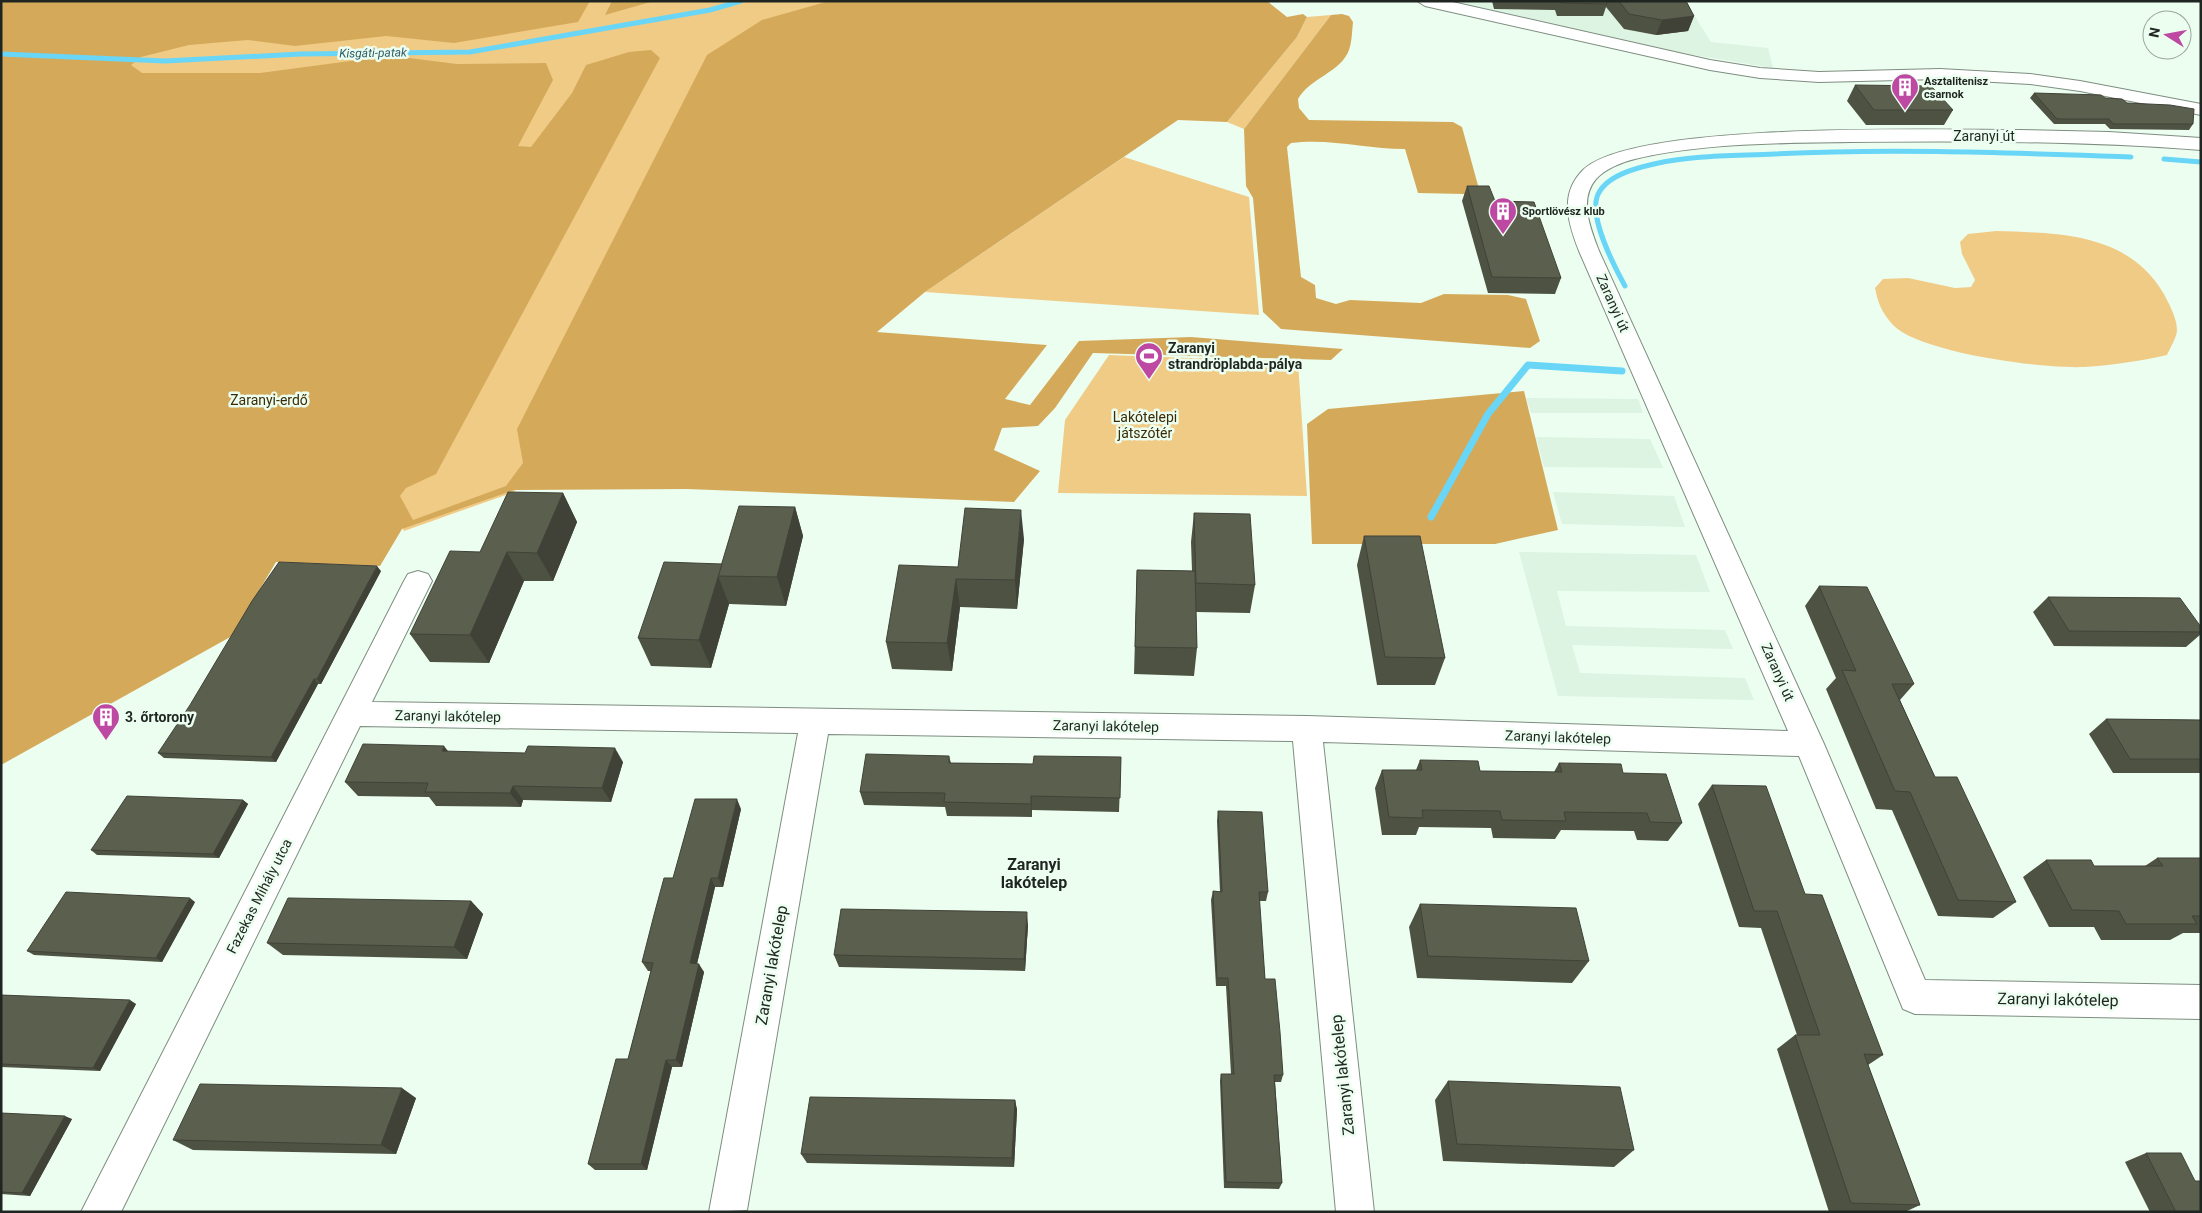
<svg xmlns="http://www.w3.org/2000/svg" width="2202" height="1213" font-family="Roboto,sans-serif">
  <rect width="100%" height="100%" fill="#ecfef0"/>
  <g fill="#dcf4e1">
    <path d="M 1451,1 L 1685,1 L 1711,42 L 1768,48 L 1773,68 L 1676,52 Z"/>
    <path d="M 1526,398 L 1638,399 L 1643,413 L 1531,413 Z"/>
    <path d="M 1536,437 L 1650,439 L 1663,468 L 1544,467 Z"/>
    <path d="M 1553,492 L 1674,496 L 1685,527 L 1562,524 Z"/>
    <path d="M 1519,552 L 1696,555 L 1710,592 L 1557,591 L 1566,626 L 1725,630 L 1733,649 L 1572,645 L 1580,673 L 1745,678 L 1754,700 L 1558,696 Z"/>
  </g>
  <g fill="#f0cb86">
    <path d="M 583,1 L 842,1 L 514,492 L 404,531 L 387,499 L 536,151 L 259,76 L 135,77 L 122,67 L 136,55 L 188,42 Z"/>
    <path d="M 1331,15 L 1244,129 L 1227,122 L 1297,37 L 1307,17 Z"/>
    <path d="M 1124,157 L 1249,197 L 1259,315 L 925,292 Z"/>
    <path d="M 1996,231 C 2060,233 2128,233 2164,294 C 2169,304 2177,318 2177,330 C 2177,337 2170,348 2167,355 C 2140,361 2113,365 2084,367 C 2044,369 1920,353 1893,325 C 1882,313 1878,303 1875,288 L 1883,279 L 1908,278 L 1955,288 L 1971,287 L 1975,280 L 1962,254 L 1960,242 L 1968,234 Z"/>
    <path d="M 1109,355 L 1298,362 L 1307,496 L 1058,493 L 1065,420 Z"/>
  </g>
  <g fill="#d4aa5a">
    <path d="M 1,1 L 590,1 L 578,22 L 454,43 L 386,36 L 295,46 L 248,40 L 189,45 L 141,57 L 131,65 L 142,73 L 260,73 L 358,60 L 409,58 L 457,64 L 546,63 L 553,80 L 518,146 L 531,147 L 572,93 L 586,65 L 629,52 L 651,50 L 660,58 L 436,474 L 406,488 L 400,496 L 413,520 L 506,486 L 523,463 L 517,429 L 707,55 L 762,20 L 829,1 L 1267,1 L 1287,17 L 1303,14 L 1307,17 L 1297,37 L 1227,122 L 1178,120 L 925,292 L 877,332 L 1047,345 L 1005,399 L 1030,405 L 1079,341 L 1191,337 L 1343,349 L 1331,360 L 1093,353 L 1055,408 L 1038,426 L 1002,428 L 994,450 L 1040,471 L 1014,502 L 687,489 L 514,490 L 402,529 L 380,566 L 276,562 L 232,636 L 1,765 Z"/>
    <path d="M 612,1 L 654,1 L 605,15 Z"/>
    <path d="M 1342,14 L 1349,16 L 1353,22 C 1352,31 1352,42 1349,50 C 1341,72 1310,78 1298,99 L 1299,108 L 1309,120 L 1453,122 L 1462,127 L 1482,200 L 1465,199 L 1464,194 L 1418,193 L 1405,149 C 1367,149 1330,138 1291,143 L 1287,147 L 1301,277 L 1315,285 L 1316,298 L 1336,304 L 1350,300 L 1421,303 L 1444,294 L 1508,295 L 1526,299 L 1540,341 L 1530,348 L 1281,329 L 1263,312 L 1253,198 L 1246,186 L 1244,129 L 1331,15 Z"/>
    <path d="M 1524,391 L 1558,530 L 1495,544 L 1312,544 L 1307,424 L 1328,409 Z"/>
  </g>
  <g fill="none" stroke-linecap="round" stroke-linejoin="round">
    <g stroke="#69d6f7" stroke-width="5">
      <path d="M 1,54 L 165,61 L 301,54 L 470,52 L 710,10 L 741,1"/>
      <path d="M 2164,159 L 2201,162"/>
      <path d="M 1625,286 C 1614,266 1590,219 1597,197 C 1604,176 1636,168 1654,164 C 1693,155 1735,156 1775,154 C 1893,148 2012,153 2131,157"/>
    </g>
    <path stroke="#69d6f7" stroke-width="7" d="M 1431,517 L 1488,414 L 1528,365 L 1622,371"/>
    <g stroke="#7e8d81" stroke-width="2">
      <g id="street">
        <path d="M 1417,1 L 1448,1 L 1710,60 L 1760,68 L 1819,72 L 1940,69 L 2030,74 L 2080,81 L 2201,104 L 2201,115 L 2080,91 L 2030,84 L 1940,79 L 1819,82 L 1760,78 L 1710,70 L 1425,6 Z"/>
        <path d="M 2018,130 L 2109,132 L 2201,138 L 2201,150 C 2084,141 1967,141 1850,142 C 1782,143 1701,143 1635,159 C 1622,162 1605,169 1596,179 C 1578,200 1591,230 1599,251 L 1824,744 L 1925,980 L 2201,985 L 2201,1019 L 1915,1014 L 1903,1009 L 1799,756 L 1323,742 L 1374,1212 L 1336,1212 L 1293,741 L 828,734 L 747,1210 L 709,1212 L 798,733 L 360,726 L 121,1212 L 81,1212 L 404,581 L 408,574 L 418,571 L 428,574 L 432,581 L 372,702 L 1307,716 L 1788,731 L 1579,251 C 1568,223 1559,194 1583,170 C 1633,121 1938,130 2018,130 Z"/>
      </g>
    </g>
    <use href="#street" fill="#fff" fill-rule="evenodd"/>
  </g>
  <g fill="#4e5243">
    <path d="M 1492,1 L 1686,1 L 1694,16 L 1688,31 L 1656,35 L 1624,29 L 1606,7 L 1603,16 L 1557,16 L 1555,10 L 1494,9 Z"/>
    <path d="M 1855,85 L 1953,110 L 1944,125 L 1866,125 L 1847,101 Z"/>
    <path d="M 2034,93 L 2105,98 L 2127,103 L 2193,124 L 2189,130 L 2110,129 L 2105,124 L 2054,124 L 2030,98 Z"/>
    <path d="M 1467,186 L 1495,201 L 1561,278 L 1555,294 L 1488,293 L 1462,201 Z"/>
    <path d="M 563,493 L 577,522 L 553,581 L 524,581 L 489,663 L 430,662 L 410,634 L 480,552 Z"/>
    <path d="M 795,507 L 803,536 L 786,606 L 729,604 L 711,668 L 651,666 L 638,638 Z"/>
    <path d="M 1194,513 L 1255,585 L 1250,613 L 1196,612 L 1197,648 L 1194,676 L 1134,674 L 1137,570 L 1192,571 L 1191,542 Z"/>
    <path d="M 1364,536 L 1445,658 L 1435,685 L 1377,685 L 1357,565 Z"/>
    <path d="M 1024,539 L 1017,609 L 960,607 L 952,671 L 892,669 L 886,642 L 958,567 Z"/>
    <path d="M 381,571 L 321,684 L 318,684 L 276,762 L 164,758 L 158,753 Z"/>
    <path d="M 1819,586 L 1914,684 L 1900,700 L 1935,777 L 2016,902 L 1993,918 L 1938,916 L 1892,810 L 1876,809 L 1826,689 L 1836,678 L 1805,606 Z"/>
    <path d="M 2048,597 L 2201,627 L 2201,634 L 2186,647 L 2054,646 L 2033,612 Z"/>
    <path d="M 2106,719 L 2201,720 L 2201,773 L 2113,773 L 2089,734 Z"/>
    <path d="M 449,752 L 623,762 L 611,802 L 523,800 L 521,807 L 436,806 L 429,797 L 358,796 L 345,782 Z"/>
    <path d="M 949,756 L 951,763 L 1033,764 L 1121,757 L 1119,812 L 1032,810 L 1032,817 L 947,816 L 945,807 L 864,805 L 860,792 Z"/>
    <path d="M 1420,760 L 1480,771 L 1554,772 L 1559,763 L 1623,773 L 1682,823 L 1668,841 L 1637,840 L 1634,831 L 1561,830 L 1555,839 L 1493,838 L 1491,828 L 1419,827 L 1416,835 L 1382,835 L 1375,788 L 1382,770 L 1416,770 Z"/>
    <path d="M 1712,785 L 1805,894 L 1883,1055 L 1868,1065 L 1920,1205 L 1905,1212 L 1829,1212 L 1777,1049 L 1795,1035 L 1797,1035 L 1761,928 L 1739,927 L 1698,804 Z"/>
    <path d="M 243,800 L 248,804 L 219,858 L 97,855 L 91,850 Z"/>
    <path d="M 741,809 L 723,887 L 715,887 L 697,964 L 704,972 L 682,1067 L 672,1067 L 647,1170 L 595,1170 L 588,1164 L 628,1059 L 651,971 L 648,971 L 642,962 L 673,878 Z"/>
    <path d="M 1218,811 L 1268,892 L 1266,901 L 1259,901 L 1265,979 L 1283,1075 L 1281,1082 L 1275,1082 L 1282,1183 L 1279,1189 L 1224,1188 L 1220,1081 L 1221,1074 L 1231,1074 L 1226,986 L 1216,986 L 1211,900 L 1213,891 L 1220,892 L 1217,821 Z"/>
    <path d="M 2157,858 L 2201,858 L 2201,933 L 2183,933 L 2170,940 L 2101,940 L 2094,927 L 2049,927 L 2023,877 L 2046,860 L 2094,866 L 2145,866 Z"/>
    <path d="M 471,901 L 483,914 L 467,959 L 283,955 L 267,943 Z"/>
    <path d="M 195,902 L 162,962 L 34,955 L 27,951 Z"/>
    <path d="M 1420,904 L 1589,961 L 1572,983 L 1417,978 L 1409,927 Z"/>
    <path d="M 1028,925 L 1025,971 L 839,967 L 834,955 Z"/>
    <path d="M 1,995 L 136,1004 L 100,1071 L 1,1067 Z"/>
    <path d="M 1448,1081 L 1634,1150 L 1614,1167 L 1443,1161 L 1435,1100 Z"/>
    <path d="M 416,1098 L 396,1154 L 193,1150 L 173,1140 Z"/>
    <path d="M 1015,1100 L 1017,1110 L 1014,1167 L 807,1163 L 801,1154 Z"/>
    <path d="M 1,1113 L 72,1119 L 30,1196 L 1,1194 Z"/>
    <path d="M 2146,1153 L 2201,1212 L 2150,1212 L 2125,1162 Z"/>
  </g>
  <g fill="#404237">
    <path d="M 1694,16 L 1688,31 L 1656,35 L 1662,20 Z"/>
    <path d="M 563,493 L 577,522 L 553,581 L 537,553 Z"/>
    <path d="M 795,507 L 803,536 L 786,606 L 777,577 Z"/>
    <path d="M 1021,510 L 1024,539 L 1017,609 L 1015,580 Z"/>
    <path d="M 507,552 L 524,581 L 489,663 L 470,635 Z"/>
    <path d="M 722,564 L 718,576 L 729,604 L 711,668 L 699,640 Z"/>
    <path d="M 377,566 L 381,571 L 321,684 L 317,679 Z"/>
    <path d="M 956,579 L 960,607 L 952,671 L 947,643 Z"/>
    <path d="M 314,679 L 318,684 L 276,762 L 271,757 Z"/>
    <path d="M 444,746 L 455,760 L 442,751 Z"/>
    <path d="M 615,748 L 623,762 L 611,802 L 602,788 Z"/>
    <path d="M 513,786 L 523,800 L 521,807 L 510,793 Z"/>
    <path d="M 1031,796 L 1032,810 L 1032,817 L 1031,804 Z"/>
    <path d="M 737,799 L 741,809 L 723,887 L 718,878 Z"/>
    <path d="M 243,800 L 248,804 L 219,858 L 213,854 Z"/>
    <path d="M 711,878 L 715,887 L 695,972 L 690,963 Z"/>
    <path d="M 190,898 L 195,902 L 162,962 L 156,958 Z"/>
    <path d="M 471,901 L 483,914 L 467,959 L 454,947 Z"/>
    <path d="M 1027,912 L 1028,925 L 1025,971 L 1024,959 Z"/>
    <path d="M 699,964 L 704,972 L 682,1067 L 676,1060 Z"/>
    <path d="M 130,1000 L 136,1004 L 100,1071 L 93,1068 Z"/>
    <path d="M 666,1060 L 672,1067 L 647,1170 L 641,1164 Z"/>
    <path d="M 402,1088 L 416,1098 L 396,1154 L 381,1145 Z"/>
    <path d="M 1015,1100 L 1017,1110 L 1014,1167 L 1012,1158 Z"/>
    <path d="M 65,1116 L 72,1119 L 30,1196 L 22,1193 Z"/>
  </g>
  <g fill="#5b5f4e" stroke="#404237">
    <path d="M 1560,1 L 1606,1 L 1607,4 L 1561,3 Z"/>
    <path d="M 1619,1 L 1686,1 L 1694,16 L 1662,20 L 1629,14 Z"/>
    <path d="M 1855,85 L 1931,86 L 1953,110 L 1874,110 Z"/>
    <path d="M 2034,93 L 2101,95 L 2105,98 L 2122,99 L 2127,103 L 2170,105 L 2194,109 L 2193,124 L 2113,124 L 2109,119 L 2057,119 Z"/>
    <path d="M 1467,186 L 1489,186 L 1495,201 L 1534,202 L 1561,278 L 1492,277 Z"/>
    <path d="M 508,492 L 563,493 L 537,553 L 507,552 L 470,635 L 410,634 L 450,551 L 480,552 Z"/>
    <path d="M 739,506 L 795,507 L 777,577 L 718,576 Z"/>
    <path d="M 965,508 L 1021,510 L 1015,580 L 956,579 L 947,643 L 886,642 L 899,565 L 958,567 Z"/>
    <path d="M 1194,513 L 1250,514 L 1255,585 L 1196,583 Z"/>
    <path d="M 1364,536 L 1420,536 L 1445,658 L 1385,657 Z"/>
    <path d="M 279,562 L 377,566 L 317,679 L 314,679 L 271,757 L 158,753 L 190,705 L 252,601 Z"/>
    <path d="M 664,562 L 722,564 L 699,640 L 638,638 Z"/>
    <path d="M 1137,570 L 1195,571 L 1197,648 L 1135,647 Z"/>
    <path d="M 1819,586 L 1867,587 L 1914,684 L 1892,684 L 1935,777 L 1957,777 L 2016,902 L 1958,900 L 1910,792 L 1895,791 L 1842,670 L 1856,671 Z"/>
    <path d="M 2048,597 L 2180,598 L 2201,627 L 2201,632 L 2069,631 Z"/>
    <path d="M 2106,719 L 2201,720 L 2201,759 L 2130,759 Z"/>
    <path d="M 363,744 L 444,746 L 442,751 L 525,753 L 528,746 L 615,748 L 602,788 L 513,786 L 510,793 L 425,792 L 428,783 L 345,782 Z"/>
    <path d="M 866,754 L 949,756 L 949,763 L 1033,764 L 1034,756 L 1121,757 L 1120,798 L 1031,796 L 1031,804 L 944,802 L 945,793 L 860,792 Z"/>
    <path d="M 1420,760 L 1478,761 L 1480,771 L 1562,772 L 1559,763 L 1621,764 L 1623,773 L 1666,774 L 1682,823 L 1650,822 L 1647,813 L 1564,812 L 1566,821 L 1502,820 L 1500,811 L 1422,810 L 1423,818 L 1389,817 L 1382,770 L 1422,770 Z"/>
    <path d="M 1712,785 L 1766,786 L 1805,894 L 1822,895 L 1883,1055 L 1864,1054 L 1920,1205 L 1851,1203 L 1795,1035 L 1820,1035 L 1777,911 L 1754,911 Z"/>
    <path d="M 127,796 L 243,800 L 213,854 L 91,850 Z"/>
    <path d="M 695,799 L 737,799 L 718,878 L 711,878 L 690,963 L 699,964 L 676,1060 L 666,1060 L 641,1164 L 588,1164 L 616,1059 L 628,1059 L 653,963 L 642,962 L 654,915 L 664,878 L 673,878 Z"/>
    <path d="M 1218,811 L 1262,812 L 1268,892 L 1259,892 L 1265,979 L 1275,979 L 1280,1032 L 1283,1075 L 1274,1075 L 1282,1183 L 1226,1182 L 1221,1074 L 1234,1074 L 1228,978 L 1217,978 L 1213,891 L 1222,892 Z"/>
    <path d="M 2157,858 L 2201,858 L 2201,916 L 2192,916 L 2197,924 L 2126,924 L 2119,911 L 2072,910 L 2046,860 L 2091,860 L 2094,866 L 2163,866 Z"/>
    <path d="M 66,892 L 190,898 L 156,958 L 27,951 Z"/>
    <path d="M 288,898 L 471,901 L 454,947 L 267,943 Z"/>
    <path d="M 1420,904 L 1576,908 L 1589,961 L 1428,956 Z"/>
    <path d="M 841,909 L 1027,912 L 1024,959 L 834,955 Z"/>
    <path d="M 1,995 L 130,1000 L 93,1068 L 1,1064 Z"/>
    <path d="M 1448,1081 L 1620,1087 L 1634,1150 L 1457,1144 Z"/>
    <path d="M 200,1084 L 402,1088 L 381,1145 L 173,1140 Z"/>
    <path d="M 810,1097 L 1015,1100 L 1012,1158 L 801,1154 Z"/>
    <path d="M 1,1113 L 65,1116 L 22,1193 L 1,1192 Z"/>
    <path d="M 2146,1153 L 2181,1153 L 2195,1181 L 2201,1181 L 2201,1212 L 2176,1212 Z"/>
  </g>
  <defs>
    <g id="building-pin" transform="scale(1.4375)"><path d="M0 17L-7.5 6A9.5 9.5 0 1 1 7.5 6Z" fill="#bd49a2" stroke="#ecfef0"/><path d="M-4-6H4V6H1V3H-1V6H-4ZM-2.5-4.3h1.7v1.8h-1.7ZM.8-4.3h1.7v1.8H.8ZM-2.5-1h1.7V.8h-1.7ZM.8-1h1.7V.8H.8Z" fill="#fff"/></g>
    <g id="stadium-pin" transform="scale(1.4375)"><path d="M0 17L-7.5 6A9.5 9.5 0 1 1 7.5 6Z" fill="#bd49a2" stroke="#ecfef0"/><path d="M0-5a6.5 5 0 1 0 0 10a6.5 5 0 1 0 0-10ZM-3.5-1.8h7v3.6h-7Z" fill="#fff"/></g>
  </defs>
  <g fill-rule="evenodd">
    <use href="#building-pin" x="1905" y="87"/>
    <use href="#building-pin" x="1503" y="211"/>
    <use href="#stadium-pin" x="1149" y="356"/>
    <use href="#building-pin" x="106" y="717"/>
  </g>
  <g text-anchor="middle" stroke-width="5" stroke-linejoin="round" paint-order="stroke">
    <g font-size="11" font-weight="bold" fill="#1f2520" stroke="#ecfef0" text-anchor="start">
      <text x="1924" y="85">Asztalitenisz<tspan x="1924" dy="13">csarnok</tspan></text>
      <text x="1522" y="215">Sportlövész klub</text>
    </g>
    <g font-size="12" font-style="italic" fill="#2f5d6c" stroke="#ecfef0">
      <text transform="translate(373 53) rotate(-1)" y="4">Kisgáti-patak</text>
    </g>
    <g font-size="14" fill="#1f2520" stroke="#ecfef0">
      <text x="1984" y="141">Zaranyi út</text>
      <text transform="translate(1613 303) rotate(66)" y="5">Zaranyi út</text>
      <text transform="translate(1778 672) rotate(66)" y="5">Zaranyi út</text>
      <text transform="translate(448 716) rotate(1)" y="5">Zaranyi lakótelep</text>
      <text transform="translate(1106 726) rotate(1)" y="5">Zaranyi lakótelep</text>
      <text transform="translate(1558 737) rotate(2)" y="5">Zaranyi lakótelep</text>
      <text transform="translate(259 896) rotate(-63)" y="5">Fazekas Mihály utca</text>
    </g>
    <g font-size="14" font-weight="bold" fill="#1f2520" stroke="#ecfef0" text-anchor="start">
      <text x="1168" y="353">Zaranyi<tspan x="1168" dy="16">strandröplabda-pálya</tspan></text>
      <text x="125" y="722">3. őrtorony</text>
    </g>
    <g font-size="14" fill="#3c2b06" stroke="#ecfef0">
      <text x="269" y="405">Zaranyi-erdő</text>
      <text x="1145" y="422">Lakótelepi<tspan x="1145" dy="16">játszótér</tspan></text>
    </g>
    <g font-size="16" font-weight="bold" fill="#1f2520" stroke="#ecfef0">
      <text x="1034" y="870">Zaranyi<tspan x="1034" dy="18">lakótelep</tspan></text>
    </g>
    <g font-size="16" fill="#1f2520" stroke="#ecfef0">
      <text transform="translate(771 965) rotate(-80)" y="6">Zaranyi lakótelep</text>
      <text transform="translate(2058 999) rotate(1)" y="6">Zaranyi lakótelep</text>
      <text transform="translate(1342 1075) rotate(-96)" y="6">Zaranyi lakótelep</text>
    </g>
  </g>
  <rect width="2202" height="1213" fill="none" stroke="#1f2520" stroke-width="5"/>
  <g transform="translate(2167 35) rotate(281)"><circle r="24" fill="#ecfef0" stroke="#9aa79d"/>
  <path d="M0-4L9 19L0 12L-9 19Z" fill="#bd49a2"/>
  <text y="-8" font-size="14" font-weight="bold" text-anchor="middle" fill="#1f2520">N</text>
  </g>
</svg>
